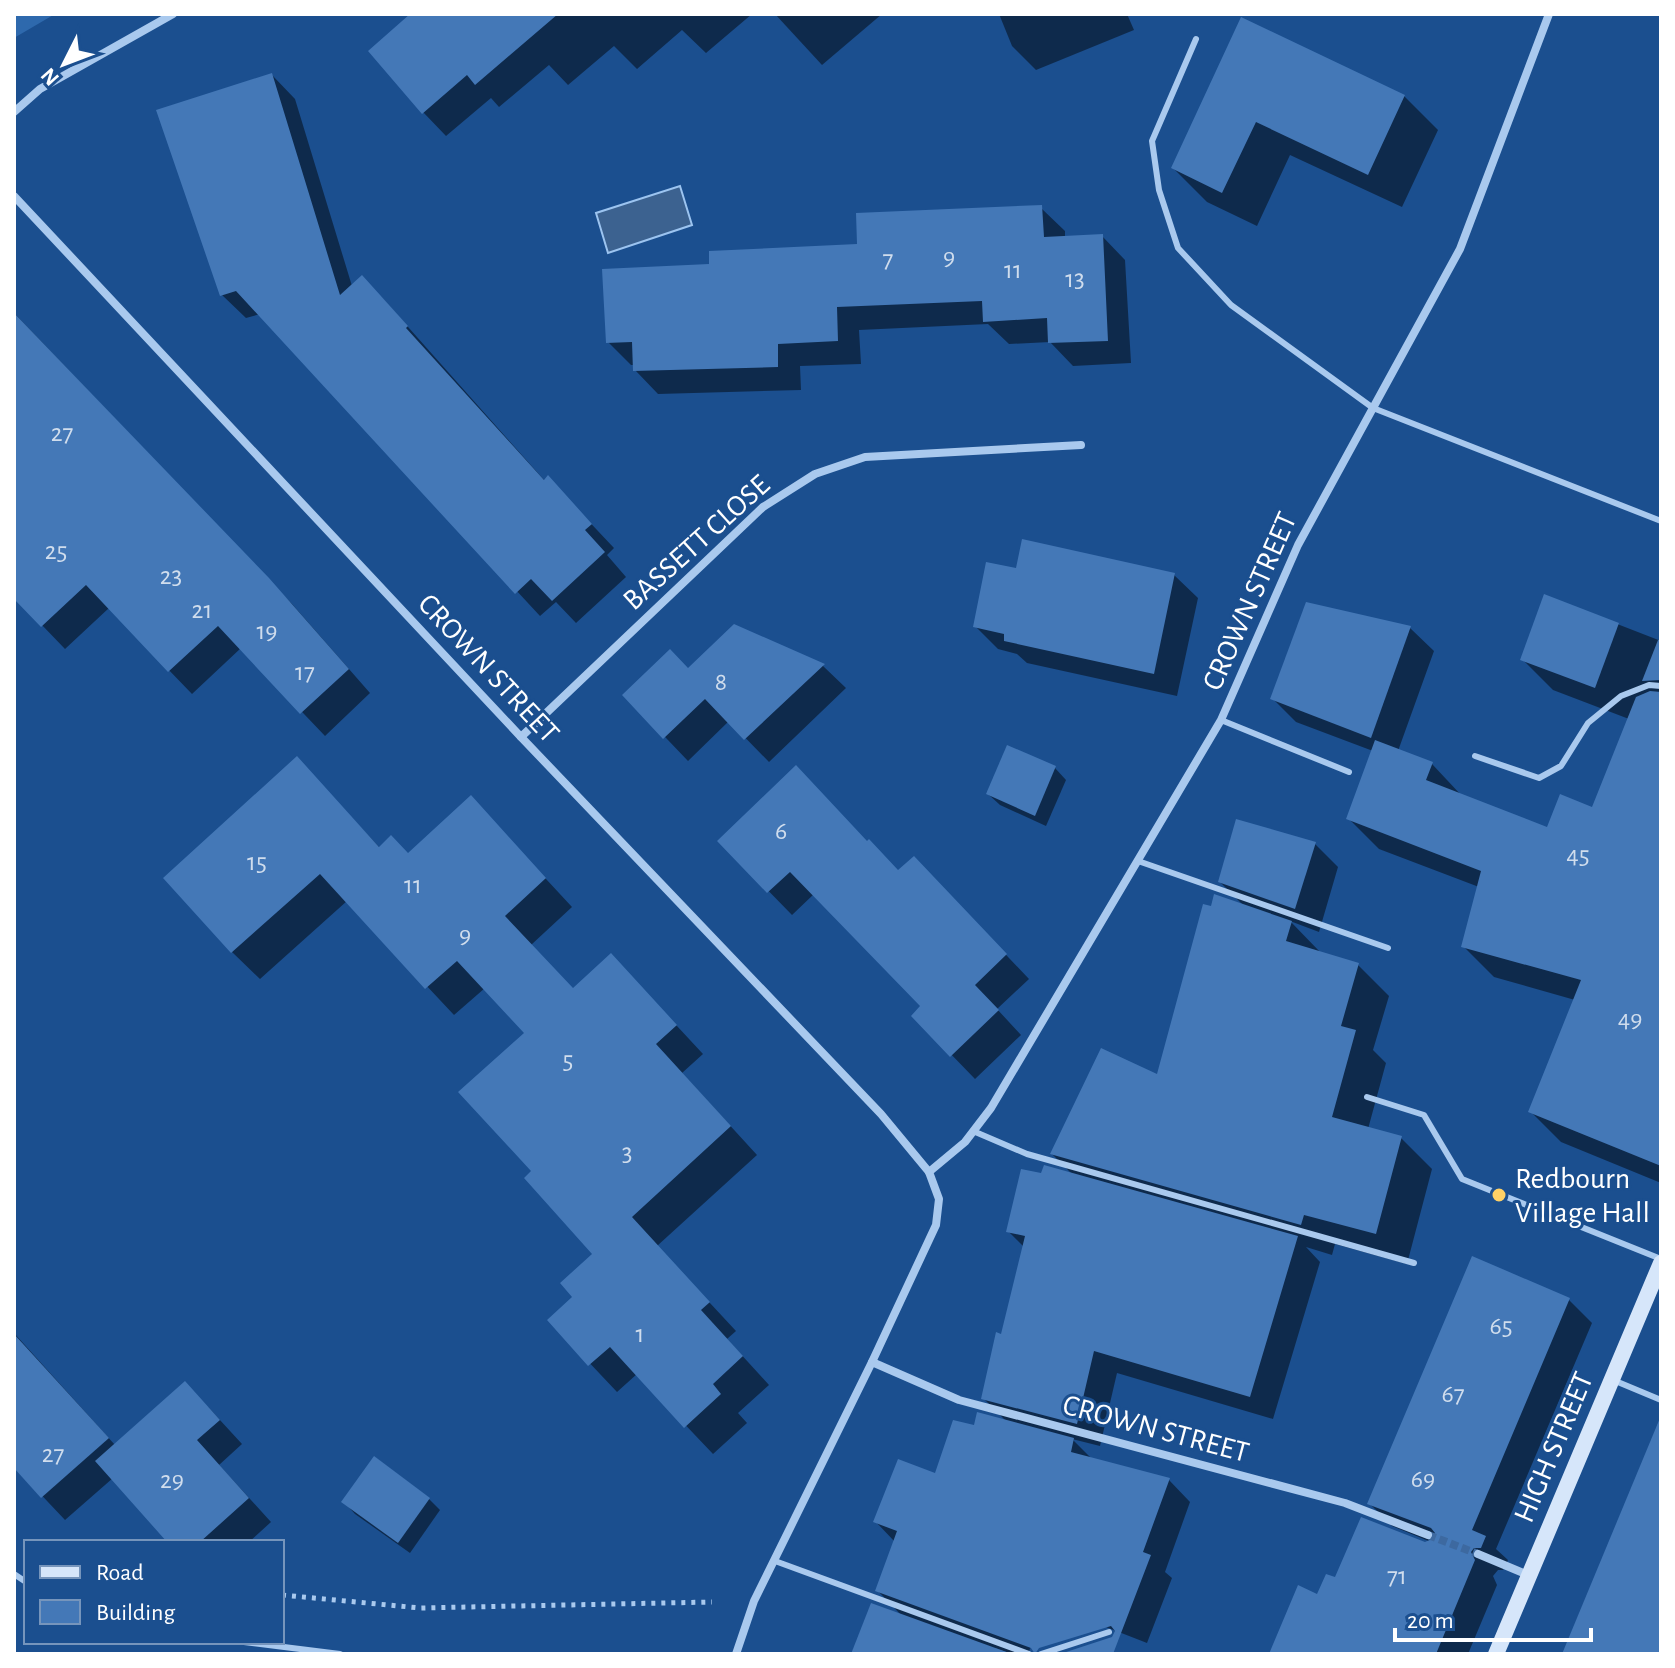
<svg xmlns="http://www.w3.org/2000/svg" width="1675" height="1668" font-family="'Alegreya Sans',sans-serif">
  <rect width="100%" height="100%" fill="#1b4f8f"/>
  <path fill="#2e69ad" d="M 14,14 L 55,14 L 14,38 Z"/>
  <path fill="#3c6290" stroke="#9cc4f0" stroke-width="2" d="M 680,186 L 692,225 L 608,253 L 596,213 Z"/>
  <g fill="#0007">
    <path d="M 433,14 L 752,14 L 706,53 L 682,30 L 637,69 L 614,46 L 568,85 L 549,65 L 499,107 L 491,98 L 446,136 L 423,112 Z"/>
    <path d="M 775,14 L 882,14 L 822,65 Z"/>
    <path d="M 999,14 L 1127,14 L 1134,30 L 1036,70 L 1012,46 Z"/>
    <path d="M 1240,26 L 1404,96 L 1438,130 L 1402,207 L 1290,155 L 1257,226 L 1207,202 L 1173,168 Z"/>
    <path d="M 272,75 L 295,99 L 352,286 L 362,278 L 385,301 L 545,481 L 548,478 L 614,548 L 607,555 L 626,577 L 576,623 L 556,602 L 540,616 L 260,314 L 246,318 L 222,295 Z"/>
    <path d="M 1041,208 L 1065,231 L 1065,238 L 1102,236 L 1125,260 L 1131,363 L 1073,366 L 1050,342 L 1009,344 L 988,324 L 859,330 L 861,364 L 800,366 L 801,390 L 658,394 L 635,370 L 635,365 L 631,365 L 608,342 L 712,266 L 859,246 Z"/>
    <path d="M 14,313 L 292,604 L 370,693 L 325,736 L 241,648 L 192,694 L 109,608 L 65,649 L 14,596 Z"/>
    <path d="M 1018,571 L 1174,575 L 1198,598 L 1177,696 L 1027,663 L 1017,654 L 998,649 L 975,626 Z"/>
    <path d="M 1545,596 L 1661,641 L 1661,1183 L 1561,1142 L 1530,1111 L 1575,1000 L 1494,977 L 1463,946 L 1479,887 L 1379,849 L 1348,818 L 1373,751 L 1296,722 L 1273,699 L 1307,604 L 1410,628 L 1434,651 L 1398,751 L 1432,764 L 1462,796 L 1548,829 L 1593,809 L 1629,719 L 1553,690 L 1522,659 Z"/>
    <path d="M 735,626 L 823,666 L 846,688 L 769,762 L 729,721 L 688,761 L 625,695 L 688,671 Z"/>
    <path d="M 297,759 L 380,848 L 409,855 L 471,798 L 572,907 L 531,945 L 574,990 L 638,984 L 703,1054 L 682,1073 L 757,1155 L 657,1246 L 736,1331 L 727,1339 L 769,1385 L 738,1413 L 747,1423 L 713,1454 L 637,1374 L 617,1392 L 549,1320 L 575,1297 L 595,1254 L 527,1033 L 485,988 L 454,1015 L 347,901 L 260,979 L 232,952 Z"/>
    <path d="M 1055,768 L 1066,780 L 1046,826 L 1000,805 L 988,794 Z"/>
    <path d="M 720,841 L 868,843 L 899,872 L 937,882 L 1029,979 L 997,1009 L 1021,1035 L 975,1079 L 914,1016 L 923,1006 L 814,894 L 792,915 Z"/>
    <path d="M 1315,844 L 1338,867 L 1319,932 L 1290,921 L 1322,954 L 1358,965 L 1389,996 L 1373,1050 L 1386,1063 L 1368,1129 L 1401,1138 L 1432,1169 L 1407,1264 L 1335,1244 L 1332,1255 L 1306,1247 L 1320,1262 L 1273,1419 L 1117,1373 L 1100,1446 L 1072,1439 L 1093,1460 L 1169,1480 L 1190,1502 L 1165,1572 L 1172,1578 L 1147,1643 L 1047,1604 L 1028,1654 L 1012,1654 L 995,1648 L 1001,1654 L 853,1654 L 903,1617 L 878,1591 L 895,1542 L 875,1521 L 936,1476 L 976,1428 L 1007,1422 L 983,1398 L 1003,1336 L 1024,1247 L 1008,1231 L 1042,1176 L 1074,1176 L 1052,1154 L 1158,1077 L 1245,907 L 1220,882 Z"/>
    <path d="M 1569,1300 L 1592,1323 L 1496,1549 L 1508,1560 L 1503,1570 L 1498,1570 L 1493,1576 L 1497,1585 L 1468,1654 L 1272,1654 L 1318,1596 L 1336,1580 L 1431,1542 L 1392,1526 L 1369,1503 Z"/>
    <path d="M 14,1333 L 115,1445 L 208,1407 L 242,1444 L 219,1465 L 271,1522 L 249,1542 L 169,1542 L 113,1478 L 65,1520 L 14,1466 Z"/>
    <path d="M 1661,1421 L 1661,1654 L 1564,1654 Z"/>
    <path d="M 429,1499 L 440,1510 L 410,1553 L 355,1514 L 344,1502 Z"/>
  </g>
  <g fill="#4478b7">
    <path d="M 410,14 L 558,14 L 475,85 L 467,75 L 422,114 L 368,51 Z"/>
    <path d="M 1241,17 L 1405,95 L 1368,175 L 1256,122 L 1222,193 L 1171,168 Z"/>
    <path d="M 272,73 L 340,295 L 362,275 L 408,326 L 406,328 L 544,480 L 548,475 L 592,524 L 585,530 L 605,552 L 552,601 L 531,579 L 515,594 L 236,291 L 220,296 L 156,110 Z"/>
    <path d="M 1042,205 L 1044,237 L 1103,234 L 1108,341 L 1048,343 L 1047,318 L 983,322 L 982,301 L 837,307 L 838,341 L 778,344 L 778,367 L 633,371 L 632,342 L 606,343 L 602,269 L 709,264 L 709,251 L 857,244 L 856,213 Z"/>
    <path d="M 14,313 L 269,578 L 349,669 L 300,714 L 218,626 L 168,672 L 86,585 L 41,627 L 14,599 Z"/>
    <path d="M 1022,539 L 1175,573 L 1154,674 L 1004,641 L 1004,634 L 973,627 L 986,562 L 1016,568 Z"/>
    <path d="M 1544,594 L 1619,623 L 1595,688 L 1520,660 Z"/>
    <path d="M 1306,602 L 1411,626 L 1371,738 L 1270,699 Z"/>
    <path d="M 734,624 L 825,664 L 744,740 L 705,699 L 663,739 L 622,695 L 670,649 L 688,668 Z"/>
    <path d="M 1658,640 L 1661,640 L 1661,680 L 1642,681 Z"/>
    <path d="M 1650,691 L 1661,692 L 1661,1166 L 1528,1112 L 1581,980 L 1461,947 L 1481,871 L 1346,819 L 1375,740 L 1433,762 L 1426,780 L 1547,827 L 1560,794 L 1592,807 L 1636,697 Z"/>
    <path d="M 1007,745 L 1056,766 L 1035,816 L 986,794 Z"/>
    <path d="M 297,756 L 379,847 L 391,835 L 408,853 L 471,795 L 546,878 L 505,916 L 573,988 L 611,953 L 677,1025 L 656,1044 L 731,1126 L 632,1217 L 710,1302 L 701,1310 L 743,1356 L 713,1384 L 721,1394 L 684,1428 L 610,1347 L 588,1366 L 547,1320 L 572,1297 L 560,1283 L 592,1254 L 524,1178 L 531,1171 L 458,1092 L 524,1033 L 457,961 L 425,989 L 320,874 L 231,953 L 163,878 Z"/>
    <path d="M 796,765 L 867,841 L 869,839 L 898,870 L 914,856 L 1007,954 L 975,985 L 999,1010 L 950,1057 L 911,1016 L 920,1006 L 790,872 L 767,893 L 717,841 Z"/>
    <path d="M 1236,819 L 1316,842 L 1295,909 L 1218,882 Z"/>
    <path d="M 1214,894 L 1292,921 L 1286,941 L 1359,963 L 1341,1026 L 1356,1030 L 1332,1117 L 1402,1136 L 1376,1234 L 1304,1215 L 1301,1225 L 1050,1154 L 1101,1048 L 1157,1074 L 1203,904 L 1211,906 Z"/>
    <path d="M 1044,1165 L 1298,1236 L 1250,1397 L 1094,1351 L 1077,1424 L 981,1399 L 996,1332 L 1001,1334 L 1025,1236 L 1006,1232 L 1021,1169 L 1041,1173 Z"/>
    <path d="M 1472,1256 L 1570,1298 L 1472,1530 L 1486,1536 L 1481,1548 L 1474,1548 L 1471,1552 L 1475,1560 L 1436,1654 L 1269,1654 L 1298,1585 L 1317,1594 L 1326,1574 L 1335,1577 L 1361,1517 L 1425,1542 L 1434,1538 L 1435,1533 L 1431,1528 L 1367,1504 Z"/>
    <path d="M 14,1334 L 109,1438 L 41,1498 L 14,1468 Z"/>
    <path d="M 185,1381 L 220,1420 L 197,1440 L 249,1498 L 200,1542 L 167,1542 L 95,1461 Z"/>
    <path d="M 977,1412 L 1074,1438 L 1071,1452 L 1170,1478 L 1143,1552 L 1151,1555 L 1113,1654 L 1060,1654 L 1112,1637 L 1115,1631 L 1111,1626 L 1039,1648 L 1035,1654 L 1031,1648 L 875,1591 L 897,1531 L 873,1522 L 898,1459 L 935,1473 L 953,1420 L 974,1425 Z"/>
    <path d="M 1660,1418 L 1661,1654 L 1562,1654 Z"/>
    <path d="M 374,1456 L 430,1498 L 398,1543 L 341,1502 Z"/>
    <path d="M 871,1603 L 1012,1654 L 851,1654 Z"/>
  </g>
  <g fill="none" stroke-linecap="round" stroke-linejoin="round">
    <path stroke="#3d69a0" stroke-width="8" stroke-dasharray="8 4" stroke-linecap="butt" d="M 1428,1535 L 1478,1554"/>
    <path stroke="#a9c9ee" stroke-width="5" stroke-dasharray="4 6" stroke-linecap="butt" d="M 282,1595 L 420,1608 L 712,1602"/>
    <g stroke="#a9c9ee" stroke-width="6">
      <path d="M 1196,39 L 1152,141 L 1159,190 L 1178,248 L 1231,305 L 1373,408 L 1661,521"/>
      <path d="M 1221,720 L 1349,772"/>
      <path d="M 1475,756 L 1539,778 L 1561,766 L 1588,723 L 1621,696 L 1649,685 L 1661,686"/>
      <path d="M 1138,861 L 1388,948"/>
      <path d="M 1367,1097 L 1424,1115 L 1462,1179 L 1661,1259"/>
      <path d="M 973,1131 L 1027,1154 L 1414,1263"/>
      <path d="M 1613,1380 L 1661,1400"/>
      <path d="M 775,1561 L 1029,1654"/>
      <path d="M 14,1574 L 26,1582"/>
      <path d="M 244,1642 L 340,1654"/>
      <path d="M 1041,1654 L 1109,1632"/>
    </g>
    <g stroke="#a9c9ee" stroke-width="8">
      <path d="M 14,112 L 40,89 L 173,14"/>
      <path d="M 14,196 L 521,737 L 881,1114 L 929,1172"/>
      <path d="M 521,737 L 763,507 L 815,474 L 865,457 L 1081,445"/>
      <path d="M 872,1362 L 959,1400 L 1345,1503 L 1428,1535"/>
      <path d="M 1478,1554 L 1528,1575"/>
      <path d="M 736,1654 L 754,1601 L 872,1362 L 936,1225 L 939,1199 L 929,1172 L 965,1142 L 991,1108 L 1221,720 L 1298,545 L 1460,249 L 1549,14"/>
    </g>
    <path stroke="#d6e6fa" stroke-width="16" d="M 1496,1654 L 1661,1263"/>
  </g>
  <circle fill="#ffd166" stroke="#1b4f8f" stroke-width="3" cx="1499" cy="1195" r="8"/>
  <g text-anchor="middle" stroke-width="6" stroke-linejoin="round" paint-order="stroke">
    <g font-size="26" fill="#d0dded">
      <text x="949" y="265">9</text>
      <text x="888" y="267">7</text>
      <text x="1013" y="278">11</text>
      <text x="1075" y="287">13</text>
      <text x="62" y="441">27</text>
      <text x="56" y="559">25</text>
      <text x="171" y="584">23</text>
      <text x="202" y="618">21</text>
      <text x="267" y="639">19</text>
      <text x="305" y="680">17</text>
      <text x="721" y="690">8</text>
      <text x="781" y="839">6</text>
      <text x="1578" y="863">45</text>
      <text x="257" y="870">15</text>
      <text x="413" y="893">11</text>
      <text x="465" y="943">9</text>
      <text x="1630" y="1027">49</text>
      <text x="568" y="1068">5</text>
      <text x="627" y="1161">3</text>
      <text x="1501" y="1334">65</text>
      <text x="640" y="1342">1</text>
      <text x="1453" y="1402">67</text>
      <text x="53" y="1462">27</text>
      <text x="1423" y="1487">69</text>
      <text x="172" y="1488">29</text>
      <text x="1397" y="1584">71</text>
    </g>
    <g font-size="30" fill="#fff" stroke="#1b4f8f">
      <text transform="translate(696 542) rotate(-42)" y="10">BASSETT CLOSE</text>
      <text transform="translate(1249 601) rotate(-66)" y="10">CROWN STREET</text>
      <text transform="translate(489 668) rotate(47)" y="10">CROWN STREET</text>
      <text transform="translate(1156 1428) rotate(15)" y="10">CROWN STREET</text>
      <text transform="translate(1553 1447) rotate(-67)" y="10">HIGH STREET</text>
    </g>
    <g font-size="30" fill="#fff" stroke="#1b4f8f" text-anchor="start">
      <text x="1515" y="1188">Redbourn<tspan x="1515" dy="34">Village Hall</tspan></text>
    </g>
  </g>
  <rect width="1675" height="1668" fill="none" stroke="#ffffff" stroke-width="32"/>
  <rect x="24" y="1540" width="260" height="104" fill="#1b4f8f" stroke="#7695bc" stroke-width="2"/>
  <rect x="40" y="1566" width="40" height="12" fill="#d6e6fa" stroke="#7695bc" stroke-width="2"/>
  <text x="96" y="1580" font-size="24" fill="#ffffff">Road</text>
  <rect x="40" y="1600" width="40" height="24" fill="#4478b7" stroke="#7695bc" stroke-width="2"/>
  <text x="96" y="1620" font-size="24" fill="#ffffff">Building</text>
  <g transform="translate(64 64) rotate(228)" stroke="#1b4f8f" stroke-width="6" paint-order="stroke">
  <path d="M0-6L14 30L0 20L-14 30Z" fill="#ffffff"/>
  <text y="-12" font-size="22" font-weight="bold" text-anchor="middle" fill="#ffffff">N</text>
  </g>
  <path d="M1395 1628v12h196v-12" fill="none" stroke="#ffffff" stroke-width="4"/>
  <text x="1407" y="1628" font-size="24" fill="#ffffff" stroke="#1b4f8f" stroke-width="6" paint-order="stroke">20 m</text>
</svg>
